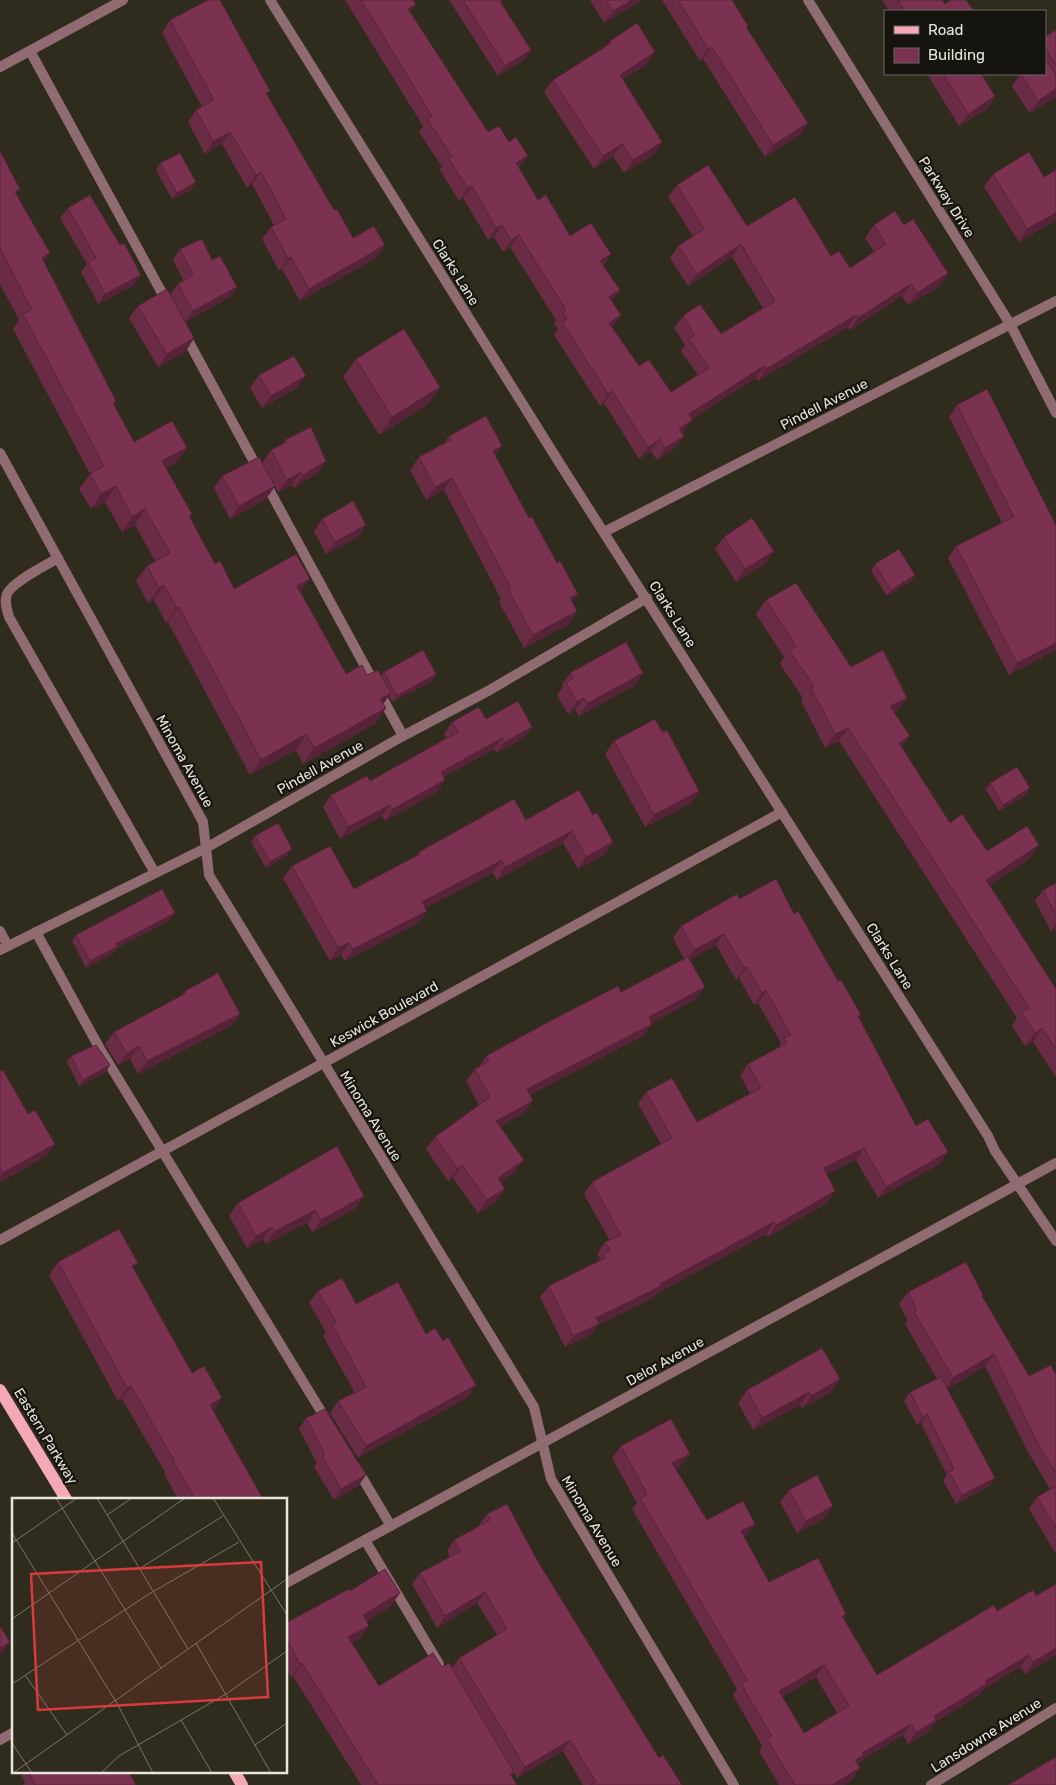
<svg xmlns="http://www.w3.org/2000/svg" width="1056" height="1785" font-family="Rubik,sans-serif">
  <rect width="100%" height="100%" fill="#2f2c1d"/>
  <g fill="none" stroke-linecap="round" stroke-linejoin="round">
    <g stroke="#906b72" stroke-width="10">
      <path d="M 30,51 L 167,302"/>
      <path d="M 184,333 L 403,736"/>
      <path d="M 58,558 C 45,566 12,582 7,594 C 4,602 7,610 9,617 L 155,873"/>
      <path d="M 36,932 L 100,1049 L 327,1421"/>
      <path d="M 357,1469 L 391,1526"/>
      <path d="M 365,1540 L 439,1664"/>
    </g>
    <g stroke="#906b72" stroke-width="10">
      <path d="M 808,0 L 1010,324 L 1056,413"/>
      <path d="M 0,453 L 203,822 L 209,875 L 534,1407 L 551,1479 L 734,1785"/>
      <path d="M 604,532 L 1056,301"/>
      <path d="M 0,931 L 8,946"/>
      <path d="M 0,950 L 206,848 L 403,736 L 488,691 L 647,598"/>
      <path d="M 0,1240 L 782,812"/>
      <path d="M 286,1583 L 1056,1163"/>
      <path d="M 0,1740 L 14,1732"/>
      <path d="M 931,1785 L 1056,1708"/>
    </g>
    <g stroke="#906b72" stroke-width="10">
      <path d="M 270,0 L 562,467 L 988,1136 L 995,1151 L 1056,1241"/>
      <path d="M 0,67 L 123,0"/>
    </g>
    <g stroke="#f5a9b8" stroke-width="12">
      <path d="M 0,1390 L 66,1499"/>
      <path d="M 234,1771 L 242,1785"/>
    </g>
  </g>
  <g fill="#6a2b45" fill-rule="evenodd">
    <path d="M 345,0 L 413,0 L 410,12 L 488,132 L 519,168 L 538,200 L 570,236 L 611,254 L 603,266 L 620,290 L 612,301 L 621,315 L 612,327 L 639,366 L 671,392 L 698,375 L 681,351 L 685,345 L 674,328 L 683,316 L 721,334 L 763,308 L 732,257 L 688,286 L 670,258 L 678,246 L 693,236 L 668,197 L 677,185 L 747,226 L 831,256 L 850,268 L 874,252 L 865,238 L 874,225 L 904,225 L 948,273 L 940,286 L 908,305 L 902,296 L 850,330 L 848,327 L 758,381 L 756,378 L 692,419 L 692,420 L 684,432 L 682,434 L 684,436 L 675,448 L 657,460 L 651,451 L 639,459 L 604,403 L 600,406 L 554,335 L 558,329 L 554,324 L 556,320 L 510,247 L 503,252 L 494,237 L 488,240 L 463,198 L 459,201 L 440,170 L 442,167 L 419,132 L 423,126 Z"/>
    <path d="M 449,0 L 502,0 L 501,2 L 531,50 L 524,60 L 498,76 Z"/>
    <path d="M 590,0 L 643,0 L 604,23 Z"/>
    <path d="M 662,0 L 732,0 L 748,26 L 746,28 L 800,135 L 765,157 L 703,59 L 700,61 Z"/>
    <path d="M 882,0 L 942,0 L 945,4 L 974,11 L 889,11 Z"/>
    <path d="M 170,20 L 267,95 L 334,210 L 353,238 L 385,245 L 376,258 L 300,301 L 282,269 L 279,271 L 262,239 L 271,227 L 274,225 L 252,184 L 247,188 L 222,144 L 205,154 L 188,122 L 196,110 L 202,107 L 162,33 Z"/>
    <path d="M 1056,30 L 1056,95 L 1054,98 L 1029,113 L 1012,86 L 1020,74 L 1045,74 L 1045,37 Z"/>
    <path d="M 610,41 L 646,65 L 623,80 L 662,142 L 653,155 L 624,173 L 613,156 L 594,169 L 544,92 L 553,80 L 605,47 Z"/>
    <path d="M 927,74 L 981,74 L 995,96 L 987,109 L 959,126 Z"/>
    <path d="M 0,151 L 16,195 L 44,262 L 114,404 L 134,442 L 187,448 L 176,463 L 166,468 L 190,518 L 215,564 L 234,589 L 310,579 L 300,592 L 346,674 L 381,676 L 384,672 L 436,674 L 432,681 L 392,702 L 389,696 L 383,704 L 386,708 L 375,724 L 303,764 L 296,750 L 250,775 L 168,622 L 166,623 L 154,600 L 148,603 L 136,581 L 147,566 L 155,561 L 135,525 L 122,532 L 105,502 L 91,509 L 79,489 L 90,474 L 13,329 L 19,320 L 0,284 Z"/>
    <path d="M 160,163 L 192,189 L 172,199 L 156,170 Z"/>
    <path d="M 993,174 L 1044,177 L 1056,220 L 1019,242 L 984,187 Z"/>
    <path d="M 68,208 L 120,245 L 141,275 L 134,285 L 98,304 L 81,272 L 87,264 L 60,218 Z"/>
    <path d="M 180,249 L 237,287 L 230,297 L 185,322 L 170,294 L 178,284 L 183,280 L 173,260 Z"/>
    <path d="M 138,306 L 194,338 L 186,351 L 158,367 L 129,318 Z"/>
    <path d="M 356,359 L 440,387 L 427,405 L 379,435 L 343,377 Z"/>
    <path d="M 259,375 L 297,388 L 262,408 L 250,388 Z"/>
    <path d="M 957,405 L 1056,525 L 1056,650 L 1009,675 L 948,558 L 956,546 L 1002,523 L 949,417 Z"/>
    <path d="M 449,436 L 502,446 L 495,455 L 577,611 L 569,624 L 524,648 L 499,602 L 501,599 L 444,490 L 426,500 L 410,470 L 419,457 L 444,443 Z"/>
    <path d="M 285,440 L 318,473 L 294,488 L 292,485 L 278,492 L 262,463 L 271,450 L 282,445 Z"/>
    <path d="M 222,476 L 275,486 L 266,499 L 230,519 L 214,488 Z"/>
    <path d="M 322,519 L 366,525 L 357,538 L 326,554 L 314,531 Z"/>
    <path d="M 724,537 L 774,551 L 765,564 L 736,582 L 715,549 Z"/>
    <path d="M 875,564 L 915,575 L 911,581 L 887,596 L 871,571 Z"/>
    <path d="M 766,600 L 851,667 L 907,698 L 897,711 L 894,713 L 902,747 L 950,823 L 987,851 L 1029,859 L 990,885 L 1056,989 L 1056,1077 L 1033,1042 L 1025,1046 L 1012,1026 L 1017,1018 L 839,741 L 825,748 L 801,701 L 803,698 L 780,664 L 784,657 L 756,614 Z"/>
    <path d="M 570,673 L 635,685 L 579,716 L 575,710 L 568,714 L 557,695 L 563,687 L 562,685 Z"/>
    <path d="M 486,719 L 532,727 L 524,738 L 496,753 L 494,749 L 444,777 L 437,792 L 385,821 L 382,816 L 340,839 L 323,807 L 331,795 L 370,781 L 447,738 L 444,734 L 452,722 Z"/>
    <path d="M 662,732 L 699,791 L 691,803 L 645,827 L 605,754 L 614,741 Z"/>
    <path d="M 990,783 L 1026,795 L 999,811 L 986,790 Z"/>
    <path d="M 593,815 L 613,842 L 604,855 L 578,869 L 563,843 L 497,880 L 493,873 L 425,908 L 427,911 L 418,923 L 345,961 L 341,955 L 330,961 L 283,878 L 292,866 L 354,889 L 416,857 L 419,852 L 526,820 Z"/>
    <path d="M 255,836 L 288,855 L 266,868 L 251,842 Z"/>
    <path d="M 1056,883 L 1056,931 L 1055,929 L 1051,931 L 1035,901 L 1043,890 Z"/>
    <path d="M 739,899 L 794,914 L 859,1018 L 916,1126 L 940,1164 L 878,1198 L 856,1160 L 827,1174 L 827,1203 L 768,1237 L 766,1234 L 656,1294 L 653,1298 L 598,1325 L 591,1335 L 565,1347 L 540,1297 L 549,1286 L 598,1261 L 600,1258 L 597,1254 L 605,1242 L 610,1241 L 584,1194 L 592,1182 L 661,1144 L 638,1104 L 646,1092 L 697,1122 L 750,1094 L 740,1075 L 748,1064 L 778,1048 L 781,1043 L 758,1003 L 754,1005 L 739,978 L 736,980 L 716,945 L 690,960 L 705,987 L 696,999 L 652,1023 L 643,1036 L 530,1095 L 524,1113 L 500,1127 L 515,1172 L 501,1182 L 505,1189 L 496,1202 L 478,1213 L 453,1178 L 448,1181 L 426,1149 L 435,1137 L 479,1105 L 466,1081 L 475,1069 L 479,1067 L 486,1056 L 621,992 L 684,959 L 673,938 L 681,926 Z"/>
    <path d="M 170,920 L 117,948 L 113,953 L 86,968 L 72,941 L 76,935 Z"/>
    <path d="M 185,991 L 240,1014 L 231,1026 L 138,1074 L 130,1059 L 118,1065 L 105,1044 L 114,1032 L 181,996 Z"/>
    <path d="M 71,1056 L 106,1072 L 79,1086 L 67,1062 Z"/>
    <path d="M 0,1071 L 28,1114 L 55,1144 L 46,1156 L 0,1182 Z"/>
    <path d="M 364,1196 L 355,1209 L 312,1232 L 307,1223 L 266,1244 L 263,1239 L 247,1248 L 229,1216 L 238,1203 Z"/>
    <path d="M 58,1262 L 134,1269 L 263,1499 L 178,1499 L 164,1474 L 165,1472 L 122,1399 L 118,1401 L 49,1275 Z"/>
    <path d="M 318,1291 L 356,1304 L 443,1341 L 476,1385 L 468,1397 L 358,1458 L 330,1413 L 338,1401 L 355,1393 L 323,1336 L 326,1332 L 309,1303 Z"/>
    <path d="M 908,1292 L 983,1295 L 982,1297 L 1029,1376 L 1056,1375 L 1056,1554 L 1029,1509 L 1037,1497 L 1050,1489 L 1028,1452 L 985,1366 L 947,1389 L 995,1478 L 989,1486 L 956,1504 L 943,1481 L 947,1475 L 921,1423 L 917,1425 L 904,1401 L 910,1392 L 937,1379 L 905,1324 L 908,1321 L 899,1304 Z"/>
    <path d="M 747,1390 L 831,1392 L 802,1408 L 800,1405 L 753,1430 L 738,1403 Z"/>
    <path d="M 306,1418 L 366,1475 L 358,1486 L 334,1500 L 314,1467 L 317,1463 L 299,1429 Z"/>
    <path d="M 621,1446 L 681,1466 L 676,1469 L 707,1520 L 746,1536 L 744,1537 L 769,1582 L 846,1614 L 843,1618 L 877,1675 L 997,1611 L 1036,1596 L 1056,1584 L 1056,1655 L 1025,1674 L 1020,1667 L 984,1689 L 978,1696 L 934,1723 L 928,1732 L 908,1744 L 903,1735 L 859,1762 L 852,1780 L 844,1785 L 779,1785 L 759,1751 L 762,1746 L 733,1695 L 737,1689 L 632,1509 L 637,1503 L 612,1458 ZM 816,1677 L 837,1713 L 804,1733 L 782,1697 Z"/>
    <path d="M 789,1490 L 833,1506 L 825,1518 L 797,1533 L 780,1502 Z"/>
    <path d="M 487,1514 L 537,1560 L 659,1758 L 682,1785 L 583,1785 L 563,1751 L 517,1778 L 514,1773 L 511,1776 L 517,1785 L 361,1785 L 293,1676 L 291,1677 L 286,1668 L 286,1623 L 350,1591 L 391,1606 L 367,1621 L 360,1639 L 352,1643 L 379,1686 L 442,1667 L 452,1668 L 459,1658 L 497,1635 L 477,1603 L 437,1628 L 412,1584 L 420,1573 L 450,1557 L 447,1551 L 454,1540 L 480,1526 L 479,1525 Z"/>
    <path d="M 25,1771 L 128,1771 L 136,1785 L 23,1785 L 25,1782 L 21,1776 Z"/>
  </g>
  <g fill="#562338">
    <path d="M 632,0 L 643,0 L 604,23 L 613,11 Z"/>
    <path d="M 416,4 L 407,16 L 408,9 Z"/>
    <path d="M 712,47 L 703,59 L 700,61 L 708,49 Z"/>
    <path d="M 531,50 L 524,60 L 498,76 L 505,66 Z"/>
    <path d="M 655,52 L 646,65 L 611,88 L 620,75 Z"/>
    <path d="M 1056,89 L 1056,95 L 1054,98 L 1029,113 L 1038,101 Z"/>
    <path d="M 995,96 L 987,109 L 959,126 L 968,114 Z"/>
    <path d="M 808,123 L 800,135 L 765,157 L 773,145 Z"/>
    <path d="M 230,132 L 222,144 L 205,154 L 213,141 Z"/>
    <path d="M 662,142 L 653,155 L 624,173 L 633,160 Z"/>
    <path d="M 622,144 L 613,156 L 594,169 L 603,156 Z"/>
    <path d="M 528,156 L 519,168 L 508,175 L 516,163 Z"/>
    <path d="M 261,172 L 252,184 L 247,188 L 256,175 Z"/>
    <path d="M 196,182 L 192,189 L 172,199 L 177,193 Z"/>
    <path d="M 472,186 L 463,198 L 459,201 L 468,188 Z"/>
    <path d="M 1056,213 L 1056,220 L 1019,242 L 1027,229 Z"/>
    <path d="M 502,225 L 494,237 L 488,240 L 496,228 Z"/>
    <path d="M 519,235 L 510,247 L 503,252 L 511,240 Z"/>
    <path d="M 741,244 L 732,257 L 688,286 L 697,274 Z"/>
    <path d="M 385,245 L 376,258 L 300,301 L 309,289 Z"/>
    <path d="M 50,253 L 39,269 L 42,258 Z"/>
    <path d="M 611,254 L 602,266 L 600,261 Z"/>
    <path d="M 291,257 L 282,269 L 279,271 L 288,258 Z"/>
    <path d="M 948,273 L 940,286 L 908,305 L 917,293 Z"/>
    <path d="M 141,275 L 134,285 L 98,304 L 105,294 Z"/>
    <path d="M 911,284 L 902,296 L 850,330 L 858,318 Z"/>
    <path d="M 237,287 L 230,297 L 185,322 L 193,311 Z"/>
    <path d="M 620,290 L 611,302 L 609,297 Z"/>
    <path d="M 621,315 L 612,328 L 609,323 Z"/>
    <path d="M 856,315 L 848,327 L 758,381 L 766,369 Z"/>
    <path d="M 194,338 L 186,351 L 158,367 L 167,354 Z"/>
    <path d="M 764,366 L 756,378 L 680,427 L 689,414 Z"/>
    <path d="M 306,376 L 297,388 L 262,408 L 271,396 Z"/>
    <path d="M 440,387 L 427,405 L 379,435 L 392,417 Z"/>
    <path d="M 612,391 L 604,403 L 600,406 L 608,394 Z"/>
    <path d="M 692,420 L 684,432 L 671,441 L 679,429 Z"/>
    <path d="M 684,436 L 675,448 L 657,460 L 665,448 Z"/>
    <path d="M 660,439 L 651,451 L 639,459 L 648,447 Z"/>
    <path d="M 502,446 L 493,458 L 493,451 Z"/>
    <path d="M 187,448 L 176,463 L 152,476 L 162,461 Z"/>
    <path d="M 326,461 L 318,473 L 294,488 L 302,476 Z"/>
    <path d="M 301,472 L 292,485 L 278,492 L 287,480 Z"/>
    <path d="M 452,478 L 444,490 L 426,500 L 435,487 Z"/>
    <path d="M 116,486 L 105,502 L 91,509 L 101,494 Z"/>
    <path d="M 275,486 L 266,499 L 230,519 L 239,506 Z"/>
    <path d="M 145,509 L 135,525 L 122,532 L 132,517 Z"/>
    <path d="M 366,525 L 357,538 L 326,554 L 335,542 Z"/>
    <path d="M 774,551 L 765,564 L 736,582 L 745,569 Z"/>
    <path d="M 915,575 L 911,581 L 887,596 L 891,590 Z"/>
    <path d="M 310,579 L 299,594 L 297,586 Z"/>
    <path d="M 164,585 L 154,600 L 148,603 L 159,588 Z"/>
    <path d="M 578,594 L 569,606 L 570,598 Z"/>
    <path d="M 179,607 L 168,622 L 166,623 L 177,608 Z"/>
    <path d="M 577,611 L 569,624 L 524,648 L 533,635 Z"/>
    <path d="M 1056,643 L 1056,650 L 1009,675 L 1017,663 Z"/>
    <path d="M 643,673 L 635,685 L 579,716 L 588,703 Z"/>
    <path d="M 436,674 L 432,681 L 392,702 L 397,696 Z"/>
    <path d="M 391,693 L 380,708 L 380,699 Z"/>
    <path d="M 584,698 L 575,710 L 568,714 L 577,702 Z"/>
    <path d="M 907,698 L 897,711 L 880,720 L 890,706 Z"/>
    <path d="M 386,708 L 375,724 L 303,764 L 314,748 Z"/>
    <path d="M 532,727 L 524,738 L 496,753 L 505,742 Z"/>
    <path d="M 848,728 L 839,741 L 825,748 L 835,734 Z"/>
    <path d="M 306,734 L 296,750 L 250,775 L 261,760 Z"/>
    <path d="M 910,736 L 900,749 L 899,743 Z"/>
    <path d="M 502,738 L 494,749 L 432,783 L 441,772 Z"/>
    <path d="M 445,780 L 437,792 L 385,821 L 393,809 Z"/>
    <path d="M 1030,788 L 1026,795 L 999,811 L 1003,805 Z"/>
    <path d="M 699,791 L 691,803 L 645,827 L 654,815 Z"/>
    <path d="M 390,805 L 382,816 L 340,839 L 348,827 Z"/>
    <path d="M 572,831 L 563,843 L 497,880 L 505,867 Z"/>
    <path d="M 613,842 L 604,855 L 578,869 L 586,857 Z"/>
    <path d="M 1039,845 L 1029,859 L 977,893 L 986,880 Z"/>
    <path d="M 292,849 L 288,855 L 266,868 L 270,862 Z"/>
    <path d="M 502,860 L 493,873 L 414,914 L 422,902 Z"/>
    <path d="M 427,911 L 418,923 L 345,961 L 353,949 Z"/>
    <path d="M 175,913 L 170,920 L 117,948 L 113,953 L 86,968 L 90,961 L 116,944 Z"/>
    <path d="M 1056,923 L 1056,927 L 1055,929 L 1051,931 Z"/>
    <path d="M 724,934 L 716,945 L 686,962 L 694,950 Z"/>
    <path d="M 349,943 L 341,955 L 330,961 L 338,948 Z"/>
    <path d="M 747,967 L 739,978 L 736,980 L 744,968 Z"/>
    <path d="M 705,987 L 696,999 L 643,1028 L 652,1024 L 643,1036 L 518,1101 L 527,1089 L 649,1017 Z"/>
    <path d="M 766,991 L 758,1003 L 754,1005 L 762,993 Z"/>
    <path d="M 240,1014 L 231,1026 L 138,1074 L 147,1061 Z"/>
    <path d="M 1042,1028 L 1033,1042 L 1025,1046 L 1035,1033 Z"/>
    <path d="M 139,1046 L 130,1059 L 118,1065 L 127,1053 Z"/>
    <path d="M 110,1065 L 106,1072 L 79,1086 L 83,1080 Z"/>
    <path d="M 533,1101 L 524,1113 L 487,1134 L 496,1121 Z"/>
    <path d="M 55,1144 L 46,1156 L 0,1182 L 0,1177 L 3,1173 Z"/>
    <path d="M 864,1148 L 856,1160 L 816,1180 L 824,1168 Z"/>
    <path d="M 948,1152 L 940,1164 L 878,1198 L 886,1187 Z"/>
    <path d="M 524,1160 L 515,1172 L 490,1190 L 498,1178 Z"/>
    <path d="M 462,1165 L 453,1178 L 448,1181 L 457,1169 Z"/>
    <path d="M 505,1189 L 496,1202 L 478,1213 L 487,1200 Z"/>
    <path d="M 835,1191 L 827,1203 L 768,1237 L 776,1225 Z"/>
    <path d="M 364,1196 L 355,1209 L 312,1232 L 321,1220 Z"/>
    <path d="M 316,1210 L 307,1223 L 266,1244 L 275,1231 Z"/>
    <path d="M 774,1222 L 766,1234 L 656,1294 L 653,1298 L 598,1325 L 591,1335 L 565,1347 L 573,1336 L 596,1318 Z"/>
    <path d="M 272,1227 L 263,1239 L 247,1248 L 256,1236 Z"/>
    <path d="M 994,1354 L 985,1366 L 944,1390 L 953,1378 Z"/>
    <path d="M 840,1379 L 831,1392 L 802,1408 L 811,1396 Z"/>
    <path d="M 476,1385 L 468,1397 L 358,1458 L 366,1446 Z"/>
    <path d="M 131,1386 L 122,1399 L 118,1401 L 127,1388 Z"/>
    <path d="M 809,1392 L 800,1405 L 753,1430 L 762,1418 Z"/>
    <path d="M 222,1398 L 214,1411 L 210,1405 Z"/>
    <path d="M 927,1414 L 921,1423 L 917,1425 L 923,1417 Z"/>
    <path d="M 690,1454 L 681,1466 L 664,1475 L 672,1463 Z"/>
    <path d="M 366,1475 L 358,1486 L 334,1500 L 341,1489 Z"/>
    <path d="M 995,1478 L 989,1486 L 956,1504 L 962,1495 Z"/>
    <path d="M 833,1506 L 825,1518 L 797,1533 L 806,1521 Z"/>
    <path d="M 755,1524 L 746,1536 L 733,1543 L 741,1531 Z"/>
    <path d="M 485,1592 L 477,1603 L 437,1628 L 445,1616 Z"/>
    <path d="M 400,1593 L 391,1606 L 354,1628 L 363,1615 Z"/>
    <path d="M 369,1626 L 360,1639 L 339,1650 L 348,1637 Z"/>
    <path d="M 10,1642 L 1,1654 L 0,1655 L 0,1648 Z"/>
    <path d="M 1056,1648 L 1056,1655 L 1025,1674 L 1033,1662 Z"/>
    <path d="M 1029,1655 L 1020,1667 L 984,1689 L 978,1696 L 934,1723 L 928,1732 L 908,1744 L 916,1732 L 934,1716 L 985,1681 Z"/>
    <path d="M 302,1663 L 293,1676 L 291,1677 L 300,1664 Z"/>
    <path d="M 824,1665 L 816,1677 L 770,1703 L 779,1691 Z"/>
    <path d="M 911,1724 L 903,1735 L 859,1762 L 855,1767 L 855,1760 L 862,1753 Z"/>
    <path d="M 570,1740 L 563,1751 L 517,1778 L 525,1767 Z"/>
    <path d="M 860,1768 L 852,1780 L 844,1785 L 832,1785 Z"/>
  </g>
  <g fill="#7b3250" stroke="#562338" fill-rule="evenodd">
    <path d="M 208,0 L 220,0 L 270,91 L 266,93 L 334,210 L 337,209 L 353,238 L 374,226 L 385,245 L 309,289 L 291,257 L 288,258 L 271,227 L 286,219 L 261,172 L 256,175 L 230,132 L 213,141 L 196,110 L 214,100 L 170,20 Z"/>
    <path d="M 361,0 L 413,0 L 416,4 L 408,9 L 488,132 L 499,126 L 509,142 L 516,137 L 528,156 L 516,163 L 538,200 L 546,195 L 570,236 L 591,223 L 611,254 L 600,261 L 620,290 L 609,297 L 621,315 L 609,323 L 639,366 L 649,360 L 671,392 L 709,368 L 689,339 L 695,335 L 683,316 L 700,304 L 721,334 L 775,301 L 741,244 L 697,274 L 678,246 L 704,229 L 677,185 L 708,165 L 747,226 L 795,197 L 831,256 L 839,251 L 850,268 L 886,244 L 874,225 L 895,211 L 904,225 L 913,219 L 948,273 L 917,293 L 911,284 L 858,318 L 856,315 L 766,369 L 764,366 L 689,414 L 692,420 L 679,429 L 684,436 L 665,448 L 660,439 L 648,447 L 612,391 L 608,394 L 562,322 L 567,319 L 563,312 L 566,310 L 519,235 L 511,240 L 502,225 L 496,228 L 472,186 L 468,188 L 448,158 L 452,156 L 427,119 L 432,116 Z"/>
    <path d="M 463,0 L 499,0 L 531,50 L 505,66 Z"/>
    <path d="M 606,0 L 632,0 L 613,11 Z"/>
    <path d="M 678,0 L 732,0 L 748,26 L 746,27 L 808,123 L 773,145 L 712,47 L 708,49 Z"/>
    <path d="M 898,0 L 942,0 L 945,4 L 951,0 L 966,0 L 974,11 L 905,11 Z"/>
    <path d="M 637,23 L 655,52 L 620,75 L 662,142 L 633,160 L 622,144 L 603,156 L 553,80 L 611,43 L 610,41 Z"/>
    <path d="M 1056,30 L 1056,65 L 1045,47 L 1045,37 Z"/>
    <path d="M 1045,58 L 1056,75 L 1056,89 L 1038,101 L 1021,74 L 1045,74 Z"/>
    <path d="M 943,74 L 981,74 L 995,96 L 968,114 Z"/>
    <path d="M 0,151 L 20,189 L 15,192 L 50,253 L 42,258 L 116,401 L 113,403 L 134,442 L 172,421 L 187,448 L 162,461 L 192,514 L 189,516 L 215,564 L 220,561 L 234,589 L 296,554 L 310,579 L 297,586 L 346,674 L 362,665 L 367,675 L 378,670 L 391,693 L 380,699 L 386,708 L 314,748 L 306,734 L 261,760 L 179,607 L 177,608 L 164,585 L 159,588 L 147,566 L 170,553 L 145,509 L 132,517 L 116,486 L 101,494 L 90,474 L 104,466 L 23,314 L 32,310 L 0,248 Z"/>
    <path d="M 1029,152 L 1044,177 L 1056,170 L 1056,213 L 1027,229 L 993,174 Z"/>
    <path d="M 180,153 L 196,182 L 177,193 L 160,163 Z"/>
    <path d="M 90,195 L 120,245 L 124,243 L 141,275 L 105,294 L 88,262 L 96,258 L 68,208 Z"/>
    <path d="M 202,239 L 212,260 L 220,256 L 237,287 L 193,311 L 178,284 L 193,275 L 180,249 Z"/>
    <path d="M 167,289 L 194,338 L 167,354 L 138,306 Z"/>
    <path d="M 404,329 L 440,387 L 392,417 L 356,359 Z"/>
    <path d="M 294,356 L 306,376 L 271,396 L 259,375 Z"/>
    <path d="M 987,389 L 1056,525 L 1056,643 L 1017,663 L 956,546 L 1014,517 L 957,405 Z"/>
    <path d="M 486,416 L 502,446 L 493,451 L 529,518 L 532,517 L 557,563 L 560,561 L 578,594 L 570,598 L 577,611 L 533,635 L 508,589 L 511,588 L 452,478 L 435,487 L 419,457 L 451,440 L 449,436 Z"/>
    <path d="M 311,427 L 326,461 L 302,476 L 301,472 L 287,480 L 271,450 L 287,442 L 285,440 Z"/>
    <path d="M 259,457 L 275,486 L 239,506 L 222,476 Z"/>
    <path d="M 353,501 L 366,525 L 335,542 L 322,519 Z"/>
    <path d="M 752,518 L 774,551 L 745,569 L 724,537 Z"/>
    <path d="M 899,549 L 915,575 L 891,590 L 875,564 Z"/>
    <path d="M 796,583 L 851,667 L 883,650 L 907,698 L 890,706 L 910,736 L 899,743 L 950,823 L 962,814 L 987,851 L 1027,826 L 1039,845 L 986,880 L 1056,989 L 1056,1049 L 1042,1028 L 1035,1033 L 1021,1012 L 1029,1008 L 848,728 L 835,734 L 811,688 L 814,686 L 789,650 L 796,646 L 766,600 Z"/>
    <path d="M 626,642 L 643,673 L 588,703 L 584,698 L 577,702 L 566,682 L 573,678 L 570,673 Z"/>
    <path d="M 423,650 L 436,674 L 397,696 L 384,672 Z"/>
    <path d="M 518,701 L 532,727 L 505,742 L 502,738 L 441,772 L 445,780 L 393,809 L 390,805 L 348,827 L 331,795 L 367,776 L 370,781 L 458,732 L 452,722 L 479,707 L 486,719 Z"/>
    <path d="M 655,719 L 662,732 L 667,730 L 699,791 L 654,815 L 614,741 Z"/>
    <path d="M 1017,767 L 1030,788 L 1003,805 L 990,783 Z"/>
    <path d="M 579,790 L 593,815 L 597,813 L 613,842 L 586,857 L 572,831 L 505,867 L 502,860 L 422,902 L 427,911 L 353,949 L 349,943 L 338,948 L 292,866 L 330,846 L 354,889 L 420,854 L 419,852 L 514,799 L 526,820 Z"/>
    <path d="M 278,823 L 292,849 L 270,862 L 255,836 Z"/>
    <path d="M 776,879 L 794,914 L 798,911 L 838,981 L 841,980 L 861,1015 L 858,1016 L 916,1126 L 928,1119 L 948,1152 L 886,1187 L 864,1148 L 824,1168 L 835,1191 L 776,1225 L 774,1222 L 660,1284 L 661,1286 L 596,1318 L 599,1324 L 573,1336 L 549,1286 L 605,1258 L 603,1254 L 610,1250 L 605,1242 L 621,1235 L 592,1182 L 672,1138 L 646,1092 L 672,1078 L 697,1122 L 761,1088 L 748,1064 L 787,1043 L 784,1038 L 791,1035 L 766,991 L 762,993 L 747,967 L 744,968 L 724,934 L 694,950 L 681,926 L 737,894 L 739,899 Z"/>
    <path d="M 1056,883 L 1056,915 L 1043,890 Z"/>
    <path d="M 162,889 L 175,913 L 116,944 L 117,947 L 90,961 L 76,935 Z"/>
    <path d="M 688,957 L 705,987 L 649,1017 L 652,1024 L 527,1089 L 533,1101 L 496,1121 L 524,1160 L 498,1178 L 505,1189 L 487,1200 L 462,1165 L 457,1169 L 435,1137 L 490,1097 L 475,1069 L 489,1061 L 486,1056 L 550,1021 L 618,986 L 621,992 Z"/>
    <path d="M 218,973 L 240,1014 L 147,1061 L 139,1046 L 127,1053 L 114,1032 L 186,993 L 185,991 Z"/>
    <path d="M 96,1045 L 110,1065 L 83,1080 L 71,1056 Z"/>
    <path d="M 3,1070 L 28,1114 L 35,1110 L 55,1144 L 3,1173 L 0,1168 L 0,1071 Z"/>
    <path d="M 337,1146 L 364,1196 L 321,1220 L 316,1210 L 275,1231 L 272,1227 L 256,1236 L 238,1203 Z"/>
    <path d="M 119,1229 L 138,1263 L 132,1266 L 192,1373 L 204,1366 L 222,1398 L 210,1405 L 263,1499 L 195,1499 L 173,1461 L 174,1460 L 131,1386 L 127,1388 L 58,1262 Z"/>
    <path d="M 966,1262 L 983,1295 L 982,1296 L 1029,1376 L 1051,1365 L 1056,1375 L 1056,1473 L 1036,1440 L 994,1354 L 953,1378 L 914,1312 L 917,1310 L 908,1292 Z"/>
    <path d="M 342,1278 L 356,1304 L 398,1282 L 426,1334 L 435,1328 L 443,1341 L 448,1337 L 476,1385 L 366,1446 L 338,1401 L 366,1387 L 332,1324 L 336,1322 L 318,1291 Z"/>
    <path d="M 822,1348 L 840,1379 L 811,1396 L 809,1392 L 762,1418 L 747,1390 Z"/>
    <path d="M 941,1377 L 995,1478 L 962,1495 L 949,1472 L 954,1469 L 927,1414 L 923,1417 L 910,1392 Z"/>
    <path d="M 325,1409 L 366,1475 L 341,1489 L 322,1456 L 325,1454 L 306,1418 Z"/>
    <path d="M 671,1419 L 690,1454 L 672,1463 L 707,1520 L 743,1501 L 755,1524 L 741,1531 L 769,1582 L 818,1558 L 846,1614 L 842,1616 L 877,1675 L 994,1605 L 997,1611 L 1033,1590 L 1036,1596 L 1056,1584 L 1056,1648 L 1033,1662 L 1029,1655 L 985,1681 L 987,1684 L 934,1716 L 936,1720 L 916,1732 L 911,1724 L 862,1753 L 864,1755 L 855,1760 L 860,1768 L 832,1785 L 795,1785 L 767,1739 L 772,1736 L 741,1684 L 747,1680 L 640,1498 L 647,1494 L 621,1446 ZM 824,1665 L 849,1706 L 804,1733 L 779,1691 Z"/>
    <path d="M 817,1475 L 833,1506 L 806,1521 L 789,1490 Z"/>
    <path d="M 1056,1486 L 1056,1528 L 1037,1497 Z"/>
    <path d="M 507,1504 L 537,1560 L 659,1758 L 663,1755 L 682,1785 L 590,1785 L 596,1782 L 570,1740 L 525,1767 L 459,1658 L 507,1629 L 485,1592 L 445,1616 L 420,1573 L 461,1551 L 454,1540 L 490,1520 L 487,1514 Z"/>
    <path d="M 385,1569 L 400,1593 L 363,1615 L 369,1626 L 348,1637 L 379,1686 L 433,1653 L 442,1667 L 449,1663 L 514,1772 L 510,1774 L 517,1785 L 378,1785 L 302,1663 L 300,1664 L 286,1638 L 286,1623 L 349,1589 L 350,1591 Z"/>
    <path d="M 0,1626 L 10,1642 L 0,1648 Z"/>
    <path d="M 1056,1757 L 1056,1785 L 1008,1785 Z"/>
    <path d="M 36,1771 L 128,1771 L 136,1785 L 35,1785 L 30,1775 Z"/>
  </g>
  <g text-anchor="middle" stroke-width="4.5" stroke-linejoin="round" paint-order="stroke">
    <g font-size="14" fill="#e9e6dd" stroke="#16140e">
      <text transform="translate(947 197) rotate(58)" y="5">Parkway Drive</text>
      <text transform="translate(456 272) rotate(58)" y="5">Clarks Lane</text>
      <text transform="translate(824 404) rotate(-27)" y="5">Pindell Avenue</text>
      <text transform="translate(673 614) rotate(58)" y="5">Clarks Lane</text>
      <text transform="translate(185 761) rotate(61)" y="5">Minoma Avenue</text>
      <text transform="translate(320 767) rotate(-29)" y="5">Pindell Avenue</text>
      <text transform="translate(890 956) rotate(58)" y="5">Clarks Lane</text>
      <text transform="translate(384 1014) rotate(-29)" y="5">Keswick Boulevard</text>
      <text transform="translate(371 1116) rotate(58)" y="5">Minoma Avenue</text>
      <text transform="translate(665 1361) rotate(-29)" y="5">Delor Avenue</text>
      <text transform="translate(46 1436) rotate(59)" y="5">Eastern Parkway</text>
      <text transform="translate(592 1521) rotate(59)" y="5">Minoma Avenue</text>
      <text transform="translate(986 1735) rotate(-32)" y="5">Lansdowne Avenue</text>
    </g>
  </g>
  <g transform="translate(12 1498)">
    <rect width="275" height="275" fill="#2f2c1d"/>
    <path fill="none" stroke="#79766a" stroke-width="1" d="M 44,0 L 149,170M 85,0 L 176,151M 201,0 L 275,117M 95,17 L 120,0M 0,35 L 106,207 L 141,275M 0,45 L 65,0M 127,71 L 211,18M 0,121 L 173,0M 184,145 L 259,275M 13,177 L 55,237M 0,186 L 137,96 L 227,44M 169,222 L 200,275M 0,245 L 20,275M 243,247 L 275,225M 1,275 L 275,81M 89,275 L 107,258 L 214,196 L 275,153"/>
    <path fill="#d83b3a" fill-opacity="0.15" stroke="#d83b3a" stroke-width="2.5" d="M 249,64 L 256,199 L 26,212 L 19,76 Z"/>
    <rect width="275" height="275" fill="none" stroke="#e9e6dd" stroke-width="2.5"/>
  </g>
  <rect x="884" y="10" width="162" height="65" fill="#16140e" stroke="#6a6861"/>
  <rect x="894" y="26" width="25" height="8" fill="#f5a9b8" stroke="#6a6861"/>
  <text x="928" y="35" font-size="15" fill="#e9e6dd">Road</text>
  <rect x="894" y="48" width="25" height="15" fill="#7b3250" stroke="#6a6861"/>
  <text x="928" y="60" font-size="15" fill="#e9e6dd">Building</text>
</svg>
